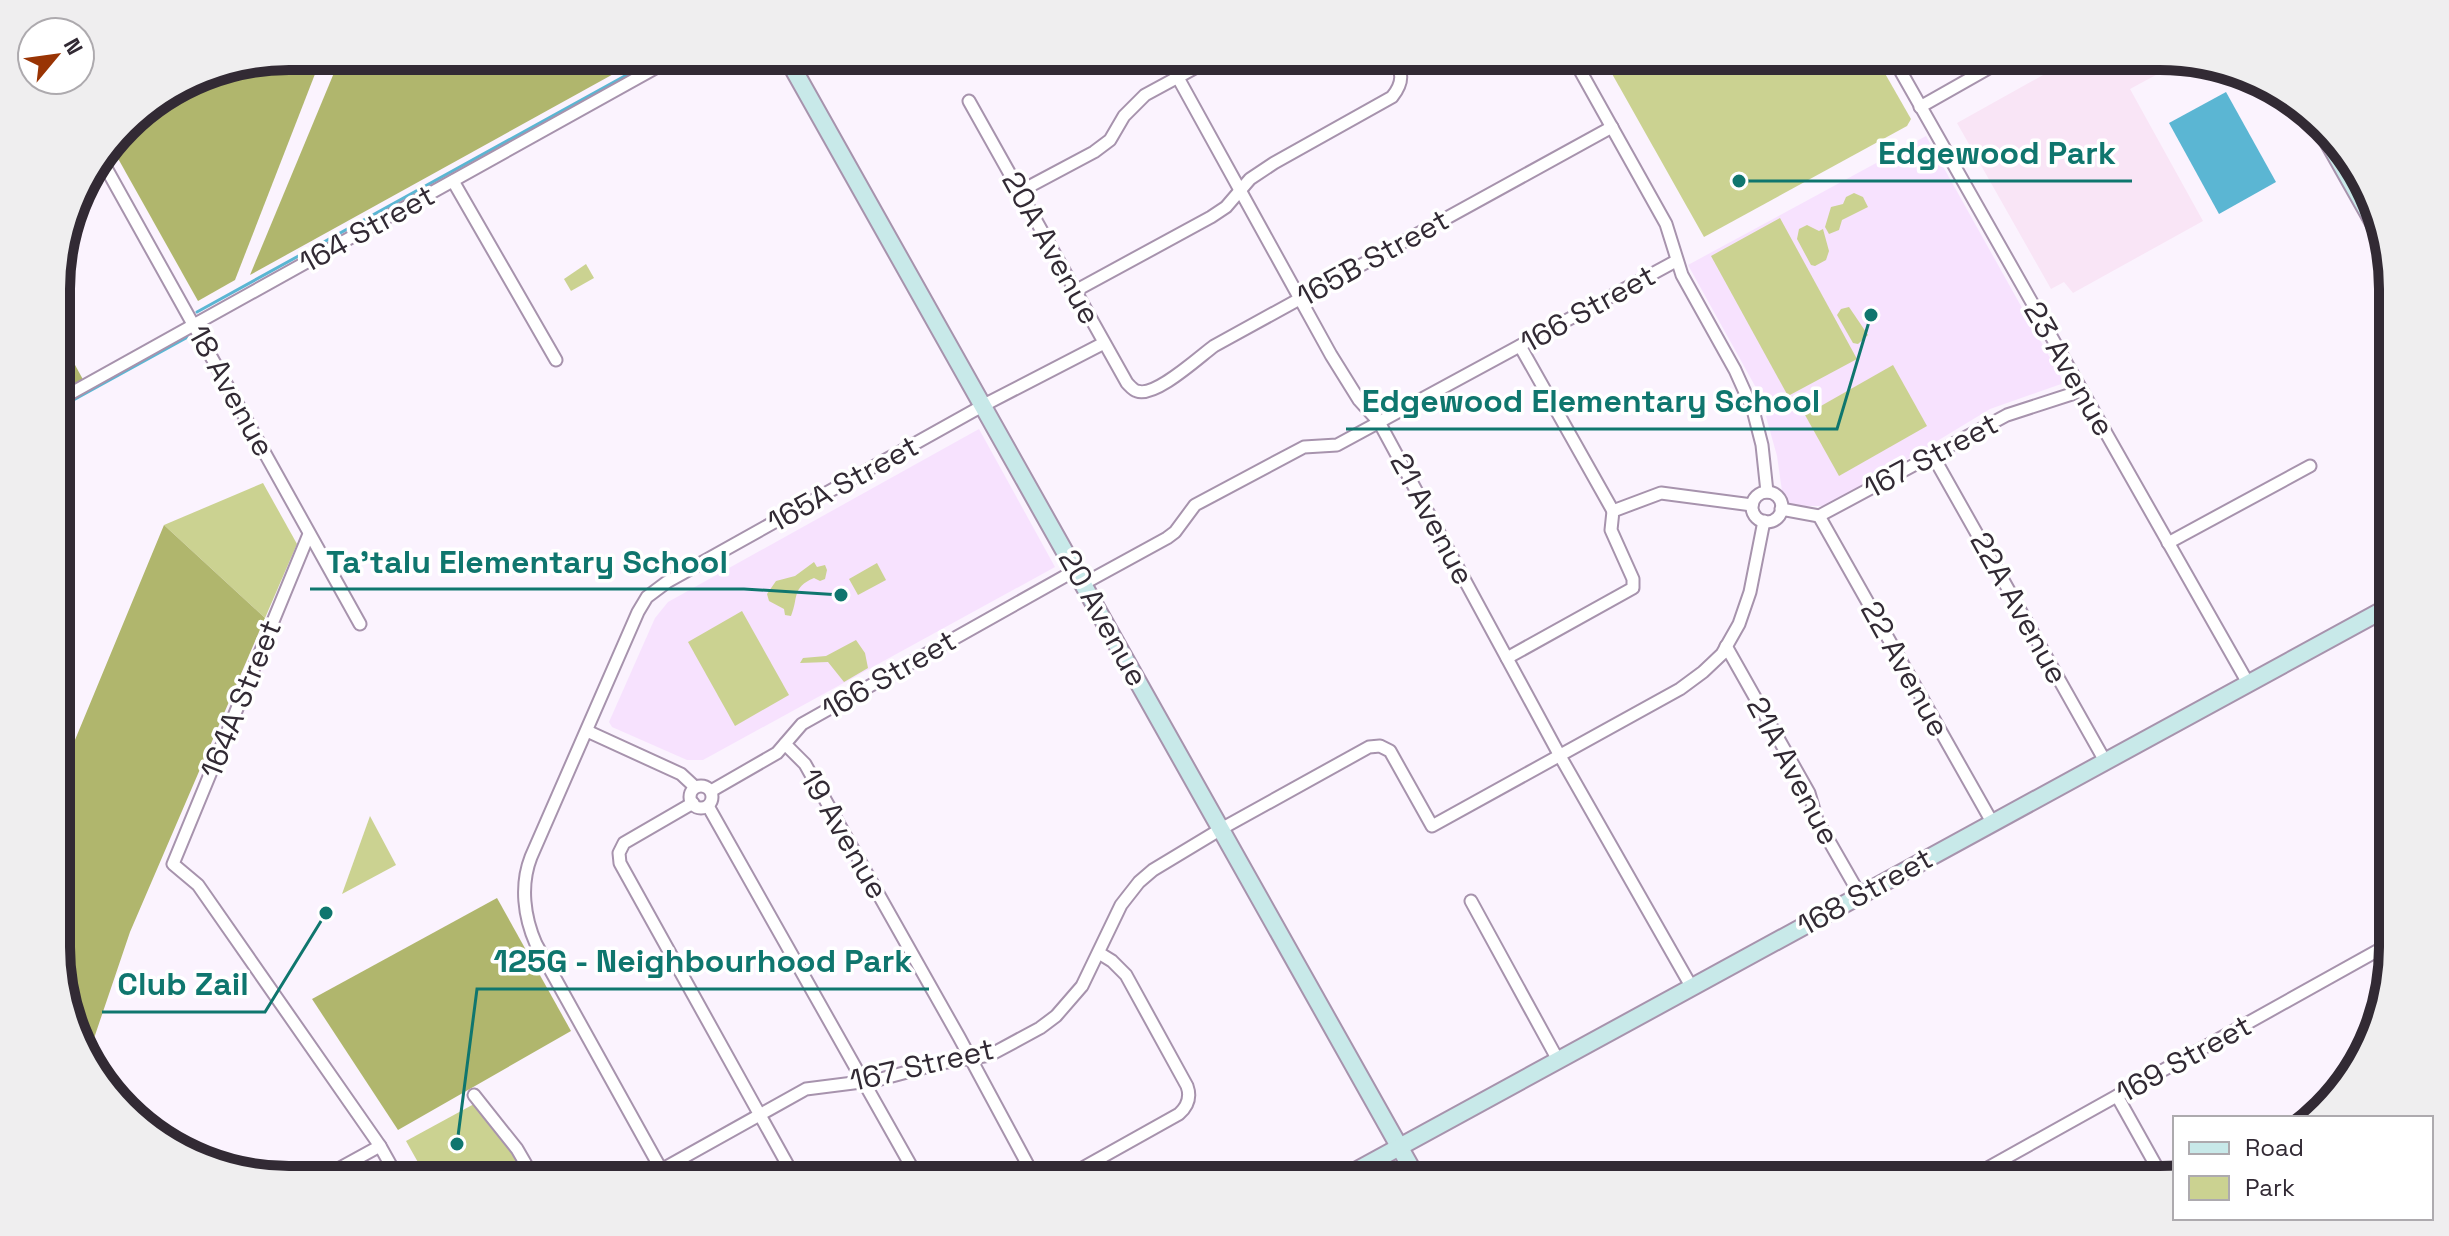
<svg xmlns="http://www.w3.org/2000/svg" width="2449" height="1236" font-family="'Space Grotesk',sans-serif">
  <rect width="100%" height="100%" fill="#fbf3fe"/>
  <path fill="#f9e5f6" d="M 2077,56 L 2160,56 L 2167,69 L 2130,89 L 2203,221 L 2073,293 L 2064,282 L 2051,289 L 1957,123 Z"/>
  <g fill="#f7e2fe">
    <path d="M 1926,136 L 2064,383 L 1990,409 L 1830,506 L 1788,506 L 1783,498 L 1777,456 L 1760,395 L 1688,265 Z"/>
    <path d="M 979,429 L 1055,567 L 703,760 L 687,760 L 612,727 L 609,722 L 655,618 L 668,602 Z"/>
  </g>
  <g fill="#cbd291">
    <path d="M 1602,56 L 1875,56 L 1911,119 L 1907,126 L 1704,237 Z"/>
    <path d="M 1854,193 L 1863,197 L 1868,207 L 1842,220 L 1839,230 L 1829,234 L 1825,227 L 1831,207 L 1843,204 L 1846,197 Z"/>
    <path d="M 1780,218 L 1857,359 L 1788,396 L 1711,256 Z"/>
    <path d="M 1807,225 L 1819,231 L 1823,229 L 1829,251 L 1826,260 L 1815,266 L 1811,265 L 1797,239 L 1799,229 Z"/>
    <path d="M 586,264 L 594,278 L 571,291 L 564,279 Z"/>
    <path d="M 1849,307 L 1868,335 L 1858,344 L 1853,343 L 1837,315 L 1841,309 Z"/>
    <path d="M 1893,365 L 1927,426 L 1839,476 L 1805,415 Z"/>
    <path d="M 263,483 L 297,544 L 265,618 L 164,525 Z"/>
    <path d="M 814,562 L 817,567 L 825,565 L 827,570 L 825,579 L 820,581 L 814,578 C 791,588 799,597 791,616 L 785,615 L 784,609 L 769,601 L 767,594 L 776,581 L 795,576 Z"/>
    <path d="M 877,563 L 886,580 L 858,595 L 849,579 Z"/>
    <path d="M 742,611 L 789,695 L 735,726 L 688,642 Z"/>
    <path d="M 856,640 L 865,653 L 868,668 L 844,682 L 828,662 L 800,663 L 803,658 L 826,656 Z"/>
    <path d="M 370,816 L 396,865 L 342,894 Z"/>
    <path d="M 474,1104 L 509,1148 L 527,1180 L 428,1180 L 406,1141 Z"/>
  </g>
  <g fill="#b0b66d">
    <path d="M 289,56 L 322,56 L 235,280 L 198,301 L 111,146 L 135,114 L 200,74 Z"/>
    <path d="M 341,56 L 646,56 L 250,275 Z"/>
    <path d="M 57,332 L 86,385 L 57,400 Z"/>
    <path d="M 164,525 L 265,618 L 130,932 L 89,1053 L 58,978 L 58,781 Z"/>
    <path d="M 497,898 L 571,1031 L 398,1130 L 312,999 Z"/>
  </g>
  <path fill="#5bb6d3" d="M 2226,92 L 2276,182 L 2219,214 L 2169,123 Z"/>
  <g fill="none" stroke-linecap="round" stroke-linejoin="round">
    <g stroke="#5bb6d3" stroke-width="3">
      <path d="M 197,312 L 661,56"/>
      <path d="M 57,409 L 186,338 L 188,334"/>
    </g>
    <g stroke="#a793ad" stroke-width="15">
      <g id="street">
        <path d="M 1166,56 L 1331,355 L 1359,400 L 1379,422 L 1560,756 L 1691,986"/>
        <path d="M 1572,56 L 1666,224 L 1682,275 L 1735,370 L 1753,410 L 1762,445 L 1767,492"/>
        <path d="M 1892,56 L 2248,683"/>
        <path d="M 969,101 L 1127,383 C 1130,386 1133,390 1137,391 C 1155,398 1199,357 1214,346 L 1612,127"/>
        <path d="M 1920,107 L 2010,56"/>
        <path d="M 101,159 L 360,624"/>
        <path d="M 453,181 L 556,360"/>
        <path d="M 1019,192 L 1094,152 L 1110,140 L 1124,116 L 1145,95 L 1217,56"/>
        <path d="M 1075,291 L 1211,217 L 1226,207 L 1250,179 L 1274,163 L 1392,97 C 1404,82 1403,72 1393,56"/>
        <path d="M 1520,346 L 1613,511"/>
        <path d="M 57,401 L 677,56"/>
        <path d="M 1933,456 L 2105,761"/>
        <circle cx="1767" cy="507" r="15"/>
        <path d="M 1781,509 L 1819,516 L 2007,415 L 2081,391"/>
        <path d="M 1819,516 L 1992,822"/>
        <path d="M 309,534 L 173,864 L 198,885 L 380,1146 L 399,1180"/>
        <path d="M 2168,543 L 2310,466"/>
        <path d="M 1083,584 L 1167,538 L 1175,532 L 1195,505 L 1304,447 L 1337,445 L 1676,261"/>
        <path d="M 1726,646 L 1809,793 L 1817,820 L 1860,895"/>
        <path d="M 1507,658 L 1633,588 L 1633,579 L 1611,530 L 1613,511 L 1661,493 L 1752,505"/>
        <path d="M 587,731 L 681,774 L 695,787"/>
        <path d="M 785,744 L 805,764 L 959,1037 L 1036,1180"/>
        <circle cx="701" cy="797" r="11"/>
        <path d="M 711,791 L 777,753 L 802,724 L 1076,570"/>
        <path d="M 693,803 L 624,843 L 619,853 L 620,863 L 796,1180"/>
        <path d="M 708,806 L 919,1180"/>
        <path d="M 1471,901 L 1558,1060"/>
        <path d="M 474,1095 L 517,1149 L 535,1180"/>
        <path d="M 2117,1096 L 2164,1180"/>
        <path d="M 1975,1175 L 2393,942"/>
        <path d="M 318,1180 L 380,1146"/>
        <path d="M 643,1180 L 806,1089 L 877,1080 L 941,1063 L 990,1055 L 1040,1028 L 1056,1016 L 1082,986 L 1121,905 L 1139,882 L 1153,870 L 1221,829 L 1369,747 L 1380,746 L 1390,751 L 1432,826 L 1680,689 L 1703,672 L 1722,654 L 1739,624 L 1750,592 L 1764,521"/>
        <path d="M 667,1180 L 536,944 C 524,917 520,885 531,857 L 638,612 L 647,597 L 667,582 L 984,405 L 1104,343"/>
        <path d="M 1061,1180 L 1179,1114 C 1188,1106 1191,1097 1187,1086 L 1126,975 L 1112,961 L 1099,953"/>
      </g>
    </g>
    <g stroke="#a793ad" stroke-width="20">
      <g id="secondary">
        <path d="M 786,56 L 1418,1180"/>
        <path d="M 2320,127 L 2382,237"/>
        <path d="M 1339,1180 L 2392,605"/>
      </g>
    </g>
    <use href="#street" stroke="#fff" stroke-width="11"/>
    <use href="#secondary" stroke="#c8e9e9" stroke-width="16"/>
  </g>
  <g text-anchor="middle" stroke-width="7" stroke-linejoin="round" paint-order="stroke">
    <g font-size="30" fill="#322a34" stroke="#fff">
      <text transform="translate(367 229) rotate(-29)" y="10">164 Street</text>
      <text transform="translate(1051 248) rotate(61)" y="10">20A Avenue</text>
      <text transform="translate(1373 258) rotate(-29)" y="10">165B Street</text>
      <text transform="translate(1588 309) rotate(-29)" y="10">166 Street</text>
      <text transform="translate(2069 369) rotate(60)" y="10">23 Avenue</text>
      <text transform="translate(231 391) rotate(61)" y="10">18 Avenue</text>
      <text transform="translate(1931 456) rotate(-28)" y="10">167 Street</text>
      <text transform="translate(843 484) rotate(-29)" y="10">165A Street</text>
      <text transform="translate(1432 519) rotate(62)" y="10">21 Avenue</text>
      <text transform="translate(2019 608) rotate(61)" y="10">22A Avenue</text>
      <text transform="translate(1103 618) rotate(61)" y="10">20 Avenue</text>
      <text transform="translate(1905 669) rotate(61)" y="10">22 Avenue</text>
      <text transform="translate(889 675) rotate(-30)" y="10">166 Street</text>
      <text transform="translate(241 699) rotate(-68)" y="10">164A Street</text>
      <text transform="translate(1793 771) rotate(62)" y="10">21A Avenue</text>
      <text transform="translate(844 834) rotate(60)" y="10">19 Avenue</text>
      <text transform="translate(1865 892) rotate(-29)" y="10">168 Street</text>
      <text transform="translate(2184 1059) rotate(-29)" y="10">169 Street</text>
      <text transform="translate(922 1065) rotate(-13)" y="10">167 Street</text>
    </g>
  </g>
  <path d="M0 0H2449V1236H0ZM289 70H2160A219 219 0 0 1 2379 289V947A219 219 0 0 1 2160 1166H289A219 219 0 0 1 70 947V289A219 219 0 0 1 289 70Z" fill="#efeeef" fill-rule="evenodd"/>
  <path fill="none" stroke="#322a34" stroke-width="10" d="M289 70H2160A219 219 0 0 1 2379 289V947A219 219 0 0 1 2160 1166H289A219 219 0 0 1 70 947V289A219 219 0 0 1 289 70Z"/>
  <path fill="none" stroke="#0f766e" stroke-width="3" d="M1739 181L1862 181H2132M1871 315L1837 429H1346M841 595L744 589H310M457 1144L477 989H929M326 913L265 1012H102"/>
  <g fill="#0f766e" stroke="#fff" stroke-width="3">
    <circle cx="1739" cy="181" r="8"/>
    <circle cx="1871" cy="315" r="8"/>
    <circle cx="841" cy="595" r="8"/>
    <circle cx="457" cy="1144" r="8"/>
    <circle cx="326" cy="913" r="8"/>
  </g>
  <g font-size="32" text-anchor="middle" font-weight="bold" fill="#0f766e" stroke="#fff" stroke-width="7" stroke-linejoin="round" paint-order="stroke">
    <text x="1997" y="164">Edgewood Park</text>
    <text x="1591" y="412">Edgewood Elementary School</text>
    <text x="527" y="573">Ta'talu Elementary School</text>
    <text x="703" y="972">125G - Neighbourhood Park</text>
    <text x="183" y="995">Club Zail</text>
  </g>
  <rect x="2173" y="1116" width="260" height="104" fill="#ffffff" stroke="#adaaae" stroke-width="2"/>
  <rect x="2189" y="1142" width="40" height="12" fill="#c8e9e9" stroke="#adaaae" stroke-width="2"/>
  <text x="2245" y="1156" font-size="24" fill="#322a34">Road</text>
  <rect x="2189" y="1176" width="40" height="24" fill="#cbd291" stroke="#adaaae" stroke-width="2"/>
  <text x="2245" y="1196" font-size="24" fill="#322a34">Park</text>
  <g transform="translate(56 56) rotate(61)"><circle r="38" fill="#ffffff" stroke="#adaaae" stroke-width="2"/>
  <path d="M0-6L14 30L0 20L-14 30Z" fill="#993404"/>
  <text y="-12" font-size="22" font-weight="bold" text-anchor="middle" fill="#322a34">N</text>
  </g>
</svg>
